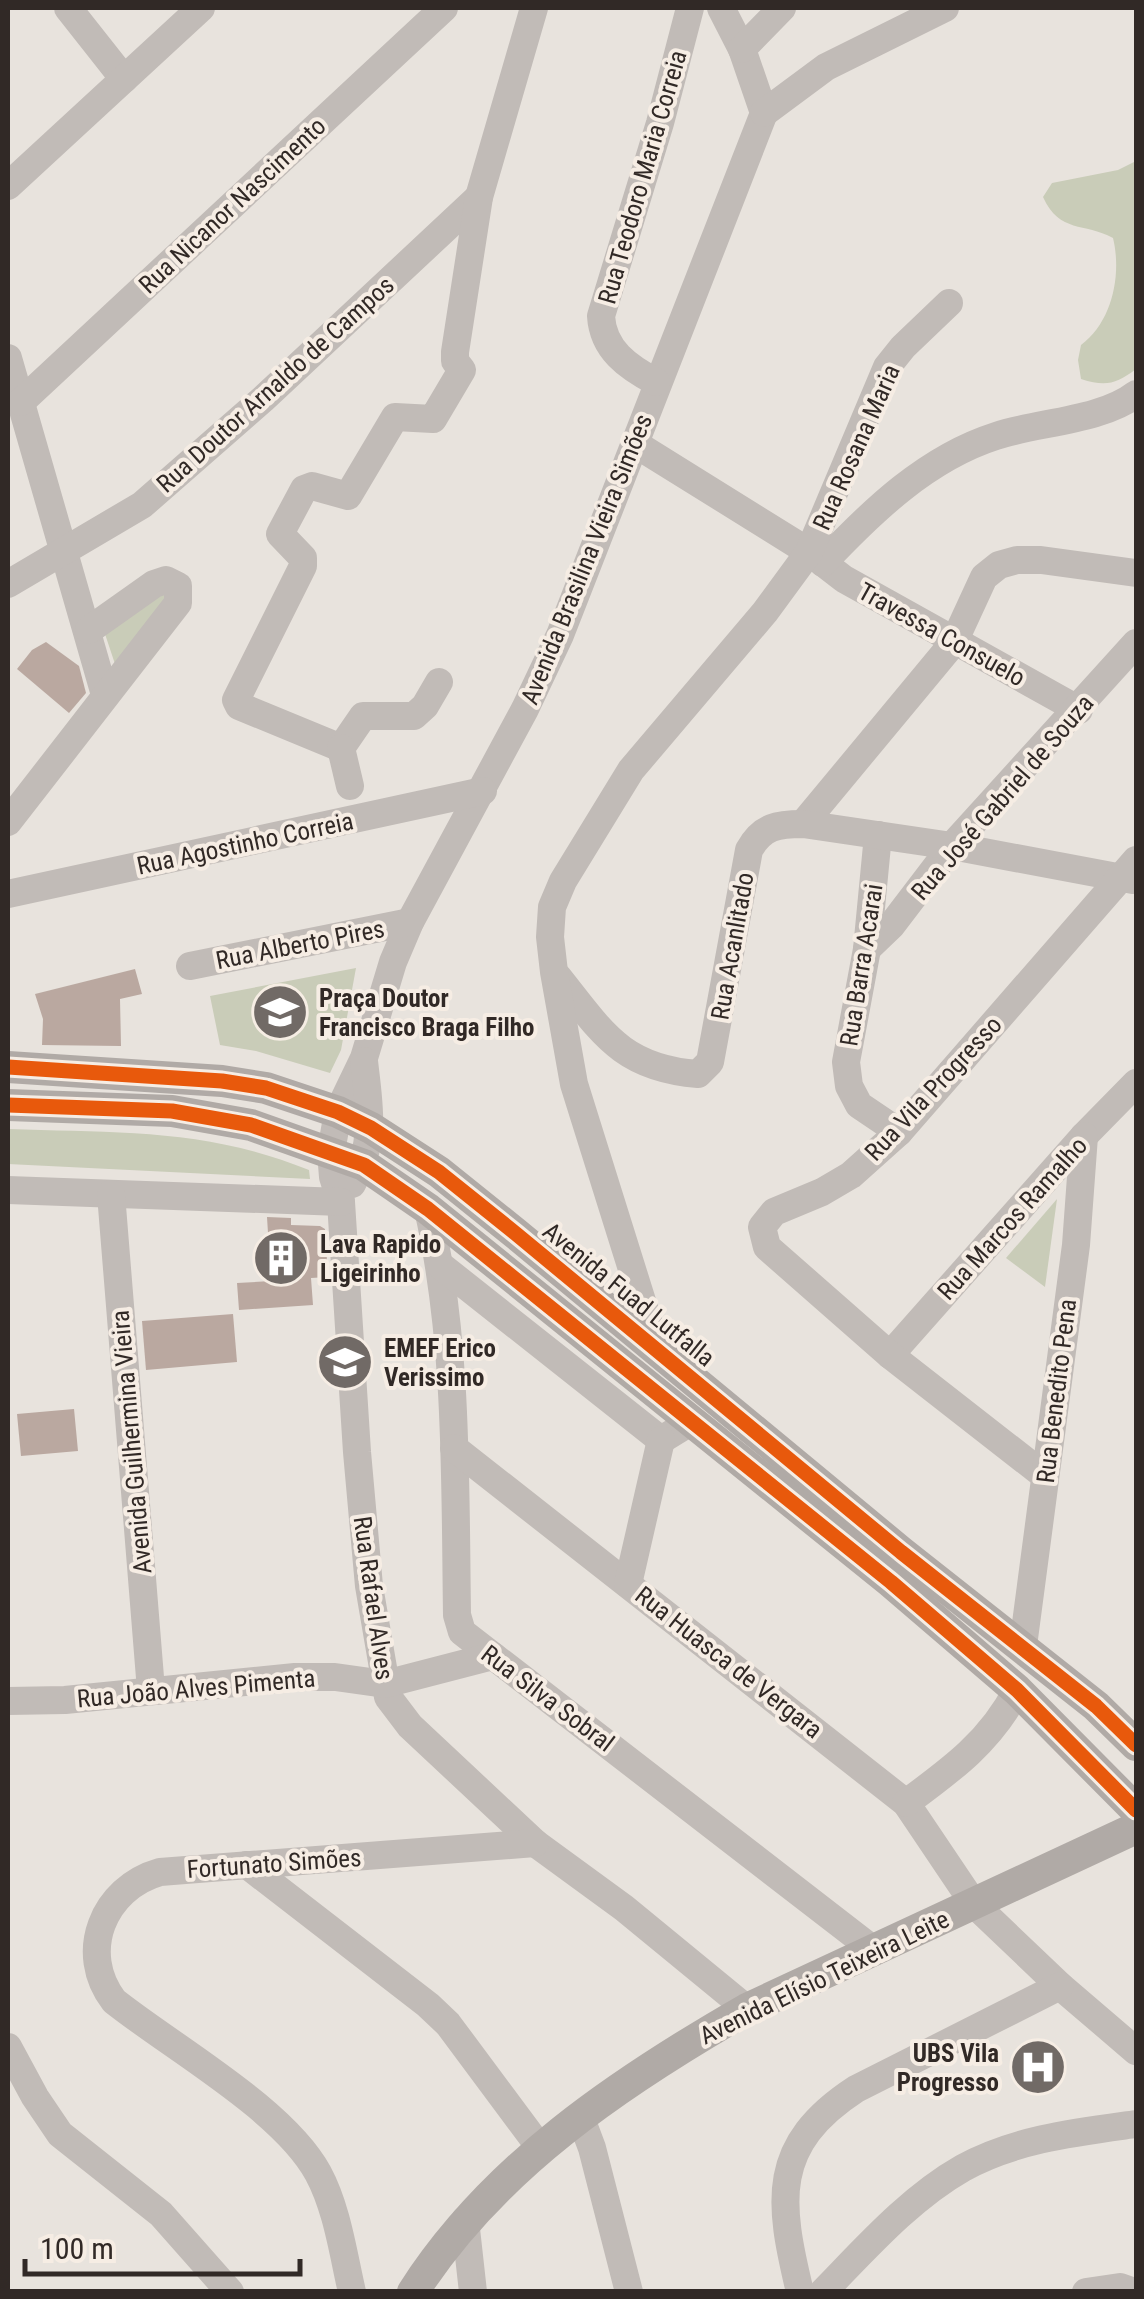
<svg xmlns="http://www.w3.org/2000/svg" width="1144" height="2299" font-family="'Roboto Condensed',sans-serif">
  <rect width="100%" height="100%" fill="#e8e3dd"/>
  <g fill="#c9ccb8">
    <path d="M 1136,161 L 1136,369 C 1116,384 1106,387 1081,379 L 1078,360 L 1081,345 C 1112,322 1122,275 1113,238 C 1084,222 1060,234 1043,197 L 1052,183 L 1118,170 Z"/>
    <path d="M 149,590 L 173,591 L 117,670 L 104,631 Z"/>
    <path d="M 356,968 L 341,1050 L 330,1073 L 256,1051 L 220,1045 L 210,996 Z"/>
    <path d="M 8,1129 C 116,1133 206,1128 309,1170 L 310,1179 L 8,1164 Z"/>
    <path d="M 1057,1199 L 1045,1287 L 1006,1258 Z"/>
  </g>
  <g fill="#baa8a0">
    <path d="M 46,642 L 79,666 L 86,693 L 69,713 L 17,669 L 32,650 Z"/>
    <path d="M 135,969 L 142,994 L 120,999 L 121,1046 L 42,1045 L 43,1019 L 35,994 Z"/>
    <path d="M 267,1217 L 291,1218 L 291,1225 L 320,1226 L 325,1229 L 328,1277 L 311,1278 L 313,1305 L 239,1310 L 237,1283 L 271,1281 Z"/>
    <path d="M 233,1314 L 237,1362 L 146,1370 L 142,1321 Z"/>
    <path d="M 74,1409 L 78,1451 L 21,1456 L 17,1414 Z"/>
  </g>
  <g fill="none" stroke-linecap="round" stroke-linejoin="round">
    <g stroke="#c1bbb7" stroke-width="28">
      <path d="M 68,8 L 124,79"/>
      <path d="M 721,8 L 742,49 L 764,113 L 560,635 L 525,709 L 410,922 L 393,962 L 364,1058 L 338,1112 L 331,1152 L 333,1177 L 341,1202 L 357,1452 L 369,1586 L 388,1697 L 410,1726 L 535,1843 L 624,1908 L 747,2009"/>
      <path d="M 742,49 L 782,8"/>
      <path d="M 764,113 L 826,67 L 945,8"/>
      <path d="M 8,186 L 201,8"/>
      <path d="M 8,358 L 105,695"/>
      <path d="M 656,382 C 628,367 603,350 601,316 L 660,123 L 690,8"/>
      <path d="M 21,402 L 444,8"/>
      <path d="M 637,445 L 809,552 L 844,579 L 1079,710"/>
      <path d="M 823,563 C 872,511 927,458 996,436 C 1038,422 1101,421 1136,394"/>
      <path d="M 8,584 L 142,505 L 263,399 L 479,197"/>
      <path d="M 439,682 L 425,706 L 414,716 L 363,716 L 341,748 L 239,706 L 236,700 L 303,566 L 303,558 L 280,534 L 304,489 L 312,486 L 348,496 L 395,417 L 433,419 L 462,370 L 455,361 L 455,352 L 479,197 L 534,8"/>
      <path d="M 341,748 L 350,786"/>
      <path d="M 8,822 L 178,603 L 178,586 L 166,580 L 154,584 L 89,630"/>
      <path d="M 803,824 L 954,642 L 984,577 L 999,565 L 1017,560 L 1041,560 L 1136,573"/>
      <path d="M 878,835 L 867,949 L 846,1062 L 849,1086 L 859,1105 L 899,1132"/>
      <path d="M 8,894 L 483,791"/>
      <path d="M 867,949 L 891,926 L 952,846 L 1136,643"/>
      <path d="M 190,966 L 410,922"/>
      <path d="M 558,977 C 602,1032 621,1068 698,1074 L 710,1062 L 749,850 C 762,826 778,824 803,824 L 952,846 L 1133,880"/>
      <path d="M 352,1184 C 377,1141 369,1107 364,1061"/>
      <path d="M 8,1190 L 341,1202"/>
      <path d="M 111,1194 L 151,1690"/>
      <path d="M 428,1209 C 458,1341 455,1481 457,1615 L 462,1632 L 875,1951"/>
      <path d="M 441,1266 L 661,1440 L 692,1421"/>
      <path d="M 657,1349 L 574,1084 L 554,972 L 550,937 L 552,907 L 563,881 L 631,770 L 765,612 L 809,552 L 887,367 L 903,347 L 949,303"/>
      <path d="M 890,1355 L 1084,1136 L 1136,1083"/>
      <path d="M 454,1448 L 906,1803 L 974,1904 L 1060,1986 L 1136,2051"/>
      <path d="M 1045,1476 L 890,1355 L 767,1247 L 762,1227 L 774,1212 L 822,1192 L 851,1175 L 899,1132 L 1136,860"/>
      <path d="M 628,1584 L 661,1440"/>
      <path d="M 1023,1646 L 1076,1245 L 1084,1136"/>
      <path d="M 8,1701 L 65,1700 L 295,1677 L 335,1677 L 385,1684 L 493,1656"/>
      <path d="M 906,1803 C 951,1770 991,1741 1017,1690"/>
      <path d="M 247,1865 L 428,2005 L 448,2024 L 541,2149"/>
      <path d="M 8,2047 L 35,2097 L 60,2134 L 161,2214 L 230,2292"/>
      <path d="M 580,2116 L 592,2148 L 629,2292"/>
      <path d="M 465,2220 L 473,2292"/>
      <path d="M 352,2292 C 343,2253 337,2208 318,2173 C 283,2109 173,2048 114,2001 C 77,1953 103,1888 160,1872 L 535,1843"/>
      <path d="M 800,2292 C 778,2201 770,2145 856,2089 L 1060,1986"/>
      <path d="M 823,2292 C 866,2248 910,2198 963,2168 C 1015,2139 1078,2132 1136,2124"/>
      <path d="M 1086,2292 L 1120,2287 L 1134,2292"/>
    </g>
    <g stroke="#b0aaa6" stroke-width="32">
      <path d="M 8,1067 L 222,1081 L 266,1088 L 338,1112 L 371,1128 L 439,1172 L 515,1233 L 901,1552 L 1096,1706 L 1136,1745"/>
      <path d="M 8,1105 L 172,1111 L 251,1125 L 364,1165 L 428,1209 L 891,1582 L 1017,1690 L 1136,1810"/>
      <path d="M 413,2292 C 493,2167 620,2082 747,2009 L 1136,1828"/>
    </g>
    <g stroke="#f6ede4" stroke-width="21">
      <g id="cycleway">
        <path d="M 8,1067 L 222,1081 L 266,1088 L 338,1112 L 371,1128 L 439,1172 L 515,1233 L 901,1552 L 1096,1706 L 1136,1745"/>
        <path d="M 8,1105 L 172,1111 L 251,1125 L 364,1165 L 428,1209 L 891,1582 L 1017,1690 L 1136,1810"/>
      </g>
    </g>
    <use href="#cycleway" stroke="#e8590c" stroke-width="15"/>
  </g>
  <defs>
    <g id="school-disc" transform="scale(2.875)"><circle r="9.5" fill="#716a66" stroke="#f6ede4"/><path d="M0-5L7-2L0 1L-7-2ZM-4 1L0 2.5L4 1V4Q0 6-4 4Z" fill="#fff"/></g>
    <g id="building-disc" transform="scale(2.875)"><circle r="9.5" fill="#716a66" stroke="#f6ede4"/><path d="M-4-6H4V6H1V3H-1V6H-4ZM-2.5-4.3h1.7v1.8h-1.7ZM.8-4.3h1.7v1.8H.8ZM-2.5-1h1.7V.8h-1.7ZM.8-1h1.7V.8H.8Z" fill="#fff"/></g>
    <g id="hospital-disc" transform="scale(2.875)"><circle r="9.5" fill="#716a66" stroke="#f6ede4"/><path d="M-5-5h3v3.5h4V-5h3V5h-3V1.5h-4V5h-3Z" fill="#fff"/></g>
  </defs>
  <g fill-rule="evenodd">
    <use href="#school-disc" x="280" y="1012"/>
    <use href="#building-disc" x="281" y="1258"/>
    <use href="#school-disc" x="345" y="1362"/>
    <use href="#hospital-disc" x="1038" y="2067"/>
  </g>
  <g text-anchor="middle" stroke-width="8" stroke-linejoin="round" paint-order="stroke">
    <g font-size="25" fill="#312926" stroke="#f6ede4">
      <text transform="translate(642 177) rotate(-74)" y="9">Rua Teodoro Maria Correia</text>
      <text transform="translate(232 205) rotate(-43)" y="9">Rua Nicanor Nascimento</text>
      <text transform="translate(275 384) rotate(-42)" y="9">Rua Doutor Arnaldo de Campos</text>
      <text transform="translate(856 447) rotate(-66)" y="9">Rua Rosana Maria</text>
      <text transform="translate(586 559) rotate(-68)" y="9">Avenida Brasilina Vieira Simões</text>
      <text transform="translate(942 634) rotate(29)" y="9">Travessa Consuelo</text>
      <text transform="translate(1002 797) rotate(-49)" y="9">Rua José Gabriel de Souza</text>
      <text transform="translate(245 843) rotate(-12)" y="9">Rua Agostinho Correia</text>
      <text transform="translate(300 944) rotate(-11)" y="9">Rua Alberto Pires</text>
      <text transform="translate(732 946) rotate(-80)" y="9">Rua Acanlitado</text>
      <text transform="translate(861 965) rotate(-81)" y="9">Rua Barra Acarai</text>
      <text transform="translate(933 1088) rotate(-47)" y="9">Rua Vila Progresso</text>
      <text transform="translate(1012 1218) rotate(-48)" y="9">Rua Marcos Ramalho</text>
      <text transform="translate(629 1294) rotate(39)" y="9">Avenida Fuad Lutfalla</text>
      <text transform="translate(1056 1391) rotate(-83)" y="9">Rua Benedito Pena</text>
      <text transform="translate(131 1442) rotate(-95)" y="9">Avenida Guilhermina Vieira</text>
      <text transform="translate(374 1598) rotate(82)" y="9">Rua Rafael Alves</text>
      <text transform="translate(729 1662) rotate(38)" y="9">Rua Huasca de Vergara</text>
      <text transform="translate(196 1688) rotate(-5)" y="9">Rua João Alves Pimenta</text>
      <text transform="translate(548 1698) rotate(37)" y="9">Rua Silva Sobral</text>
      <text transform="translate(274 1863) rotate(-4)" y="9">Fortunato Simões</text>
      <text transform="translate(824 1977) rotate(-26)" y="9">Avenida Elísio Teixeira Leite</text>
    </g>
    <g font-size="25" font-weight="bold" fill="#312926" stroke="#f6ede4" text-anchor="start">
      <text x="319" y="1007">Praça Doutor<tspan x="319" dy="29">Francisco Braga Filho</tspan></text>
      <text x="320" y="1253">Lava Rapido<tspan x="320" dy="29">Ligeirinho</tspan></text>
      <text x="384" y="1357">EMEF Erico<tspan x="384" dy="29">Verissimo</tspan></text>
      <text x="999" y="2062" text-anchor="end">UBS Vila<tspan x="999" dy="29">Progresso</tspan></text>
    </g>
  </g>
  <rect width="1144" height="2299" fill="none" stroke="#312926" stroke-width="20"/>
  <path d="M25 2259v15h275v-15" fill="none" stroke="#312926" stroke-width="5"/>
  <text x="40" y="2259" font-size="30" fill="#312926" stroke="#f6ede4" stroke-width="8" paint-order="stroke">100 m</text>
</svg>
